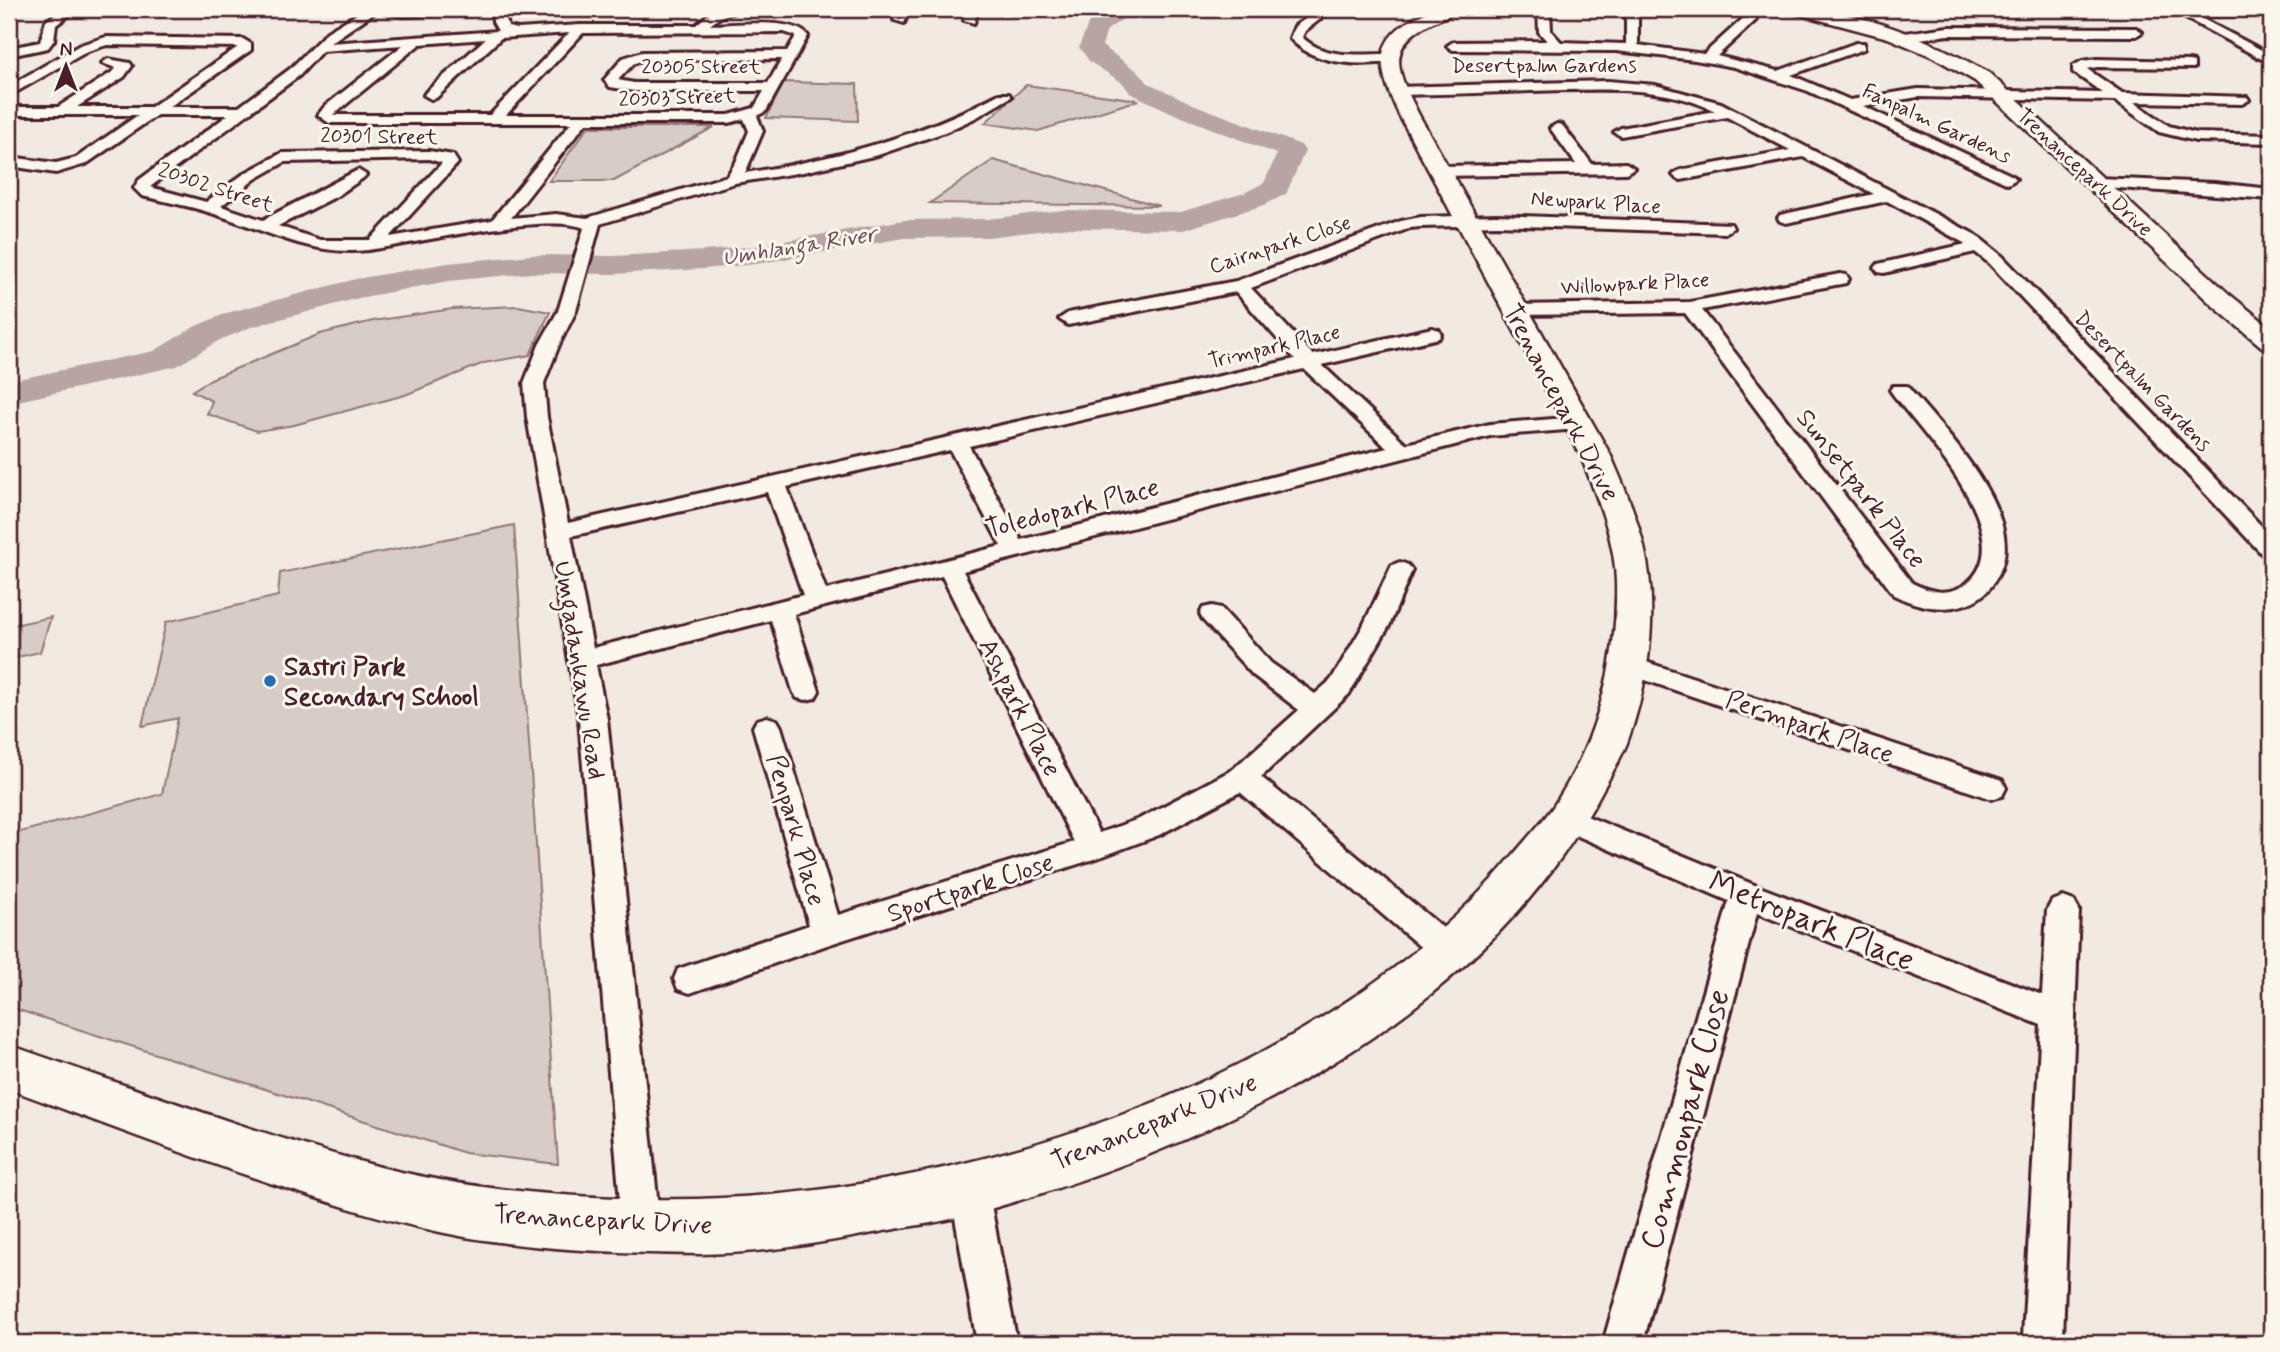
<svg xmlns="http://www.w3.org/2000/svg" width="2280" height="1352" font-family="Mynerve,sans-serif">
  <rect width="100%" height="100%" fill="#f0eae0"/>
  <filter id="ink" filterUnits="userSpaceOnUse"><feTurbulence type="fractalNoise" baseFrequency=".0143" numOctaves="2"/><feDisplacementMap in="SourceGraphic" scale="14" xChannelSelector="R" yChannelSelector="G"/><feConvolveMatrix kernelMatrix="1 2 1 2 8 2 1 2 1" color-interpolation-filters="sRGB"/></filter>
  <g filter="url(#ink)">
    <g fill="#d8ccc6" stroke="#917678" stroke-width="2">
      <path d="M 784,82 L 857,84 L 858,121 L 766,118 Z"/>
      <path d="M 1026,85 L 1139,100 L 1038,131 L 985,123 Z"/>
      <path d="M 588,127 L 714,127 L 614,181 L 549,181 Z"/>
      <path d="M 993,160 L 1160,206 L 930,203 Z"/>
      <path d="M 518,306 L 550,312 L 530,355 L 484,363 L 405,395 L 294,425 L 257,431 L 207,414 L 212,401 L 192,391 L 211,379 L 320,334 L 373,321 L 452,309 Z"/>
      <path d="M 514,525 L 558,1164 L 465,1153 L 9,1007 L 9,835 L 162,794 L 178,718 L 142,726 L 166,622 L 278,596 L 280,573 Z"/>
      <path d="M 51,617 L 40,652 L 9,659 L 9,626 Z"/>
    </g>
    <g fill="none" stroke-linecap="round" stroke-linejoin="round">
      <path fill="#b8a4a2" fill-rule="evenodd" d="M 1112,9 L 1137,9 L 1107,30 L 1102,46 L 1140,73 L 1148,83 L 1195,105 L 1301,145 L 1305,151 L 1286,194 L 1264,205 L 1183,230 L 1063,228 L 988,237 L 904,238 L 756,264 L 704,269 L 614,274 L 532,273 L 448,281 L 359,298 L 251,327 L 218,341 L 177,366 L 9,403 L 9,381 L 154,351 L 194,327 L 227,313 L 356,279 L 448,263 L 532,255 L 614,256 L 704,251 L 756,246 L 904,220 L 988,219 L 1063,210 L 1181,212 L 1244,193 L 1264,183 L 1277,154 L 1177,115 L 1130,93 L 1123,83 L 1090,62 L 1079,47 L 1089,22 Z"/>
      <g stroke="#4a1f2b" stroke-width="6">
        <g id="street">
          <path d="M 64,9 L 77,9 L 56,25 L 54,40 L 48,48 L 9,56 L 9,48 L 40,42 L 46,21 Z"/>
          <path d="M 365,9 L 462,9 L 456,13 L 403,16 L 378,10 L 330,43 L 498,31 L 493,22 L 493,14 L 488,9 L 501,9 L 505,13 L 508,27 L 518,29 L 580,25 L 696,25 L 712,11 L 744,9 L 720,17 L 710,25 C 734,25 794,17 808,36 L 766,111 L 757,116 L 763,131 L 745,173 C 835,159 919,137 999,94 L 1009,94 L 1011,97 L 977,117 L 945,132 L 878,155 L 803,172 L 735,183 L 600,224 L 576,311 L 559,345 L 544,383 L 547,417 L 568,523 L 1295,359 L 1236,292 L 1068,325 L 1059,319 L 1068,313 L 1236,281 L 1401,221 L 1421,217 L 1497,215 L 1731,224 L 1733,228 L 1725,233 L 1497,225 L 1421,227 L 1410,228 L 1251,288 L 1313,355 L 1432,328 L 1439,330 L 1441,334 L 1439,338 L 1322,365 L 1406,444 L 1490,424 L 1578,417 L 1585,419 L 1588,423 L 1585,427 L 1578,429 L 1490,436 L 963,571 L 1099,833 L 1139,819 L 1232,770 L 1299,710 L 1253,675 L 1203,620 L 1200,614 L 1203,608 L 1212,606 L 1221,608 L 1271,663 L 1315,694 L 1331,680 L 1363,626 L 1392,565 L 1400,562 L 1408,565 L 1412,570 L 1389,626 L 1349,694 L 1261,777 L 1460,942 L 1465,952 L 1460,962 L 1449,966 L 1438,962 L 1240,792 L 1159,835 L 1103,856 L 827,945 L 690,993 L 678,989 L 674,979 L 678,969 L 809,925 L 753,727 L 757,720 L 767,717 L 777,720 L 781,727 L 838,915 L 1074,842 L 942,576 L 794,614 L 819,691 L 815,698 L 806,700 L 797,698 L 793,691 L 771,620 L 596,665 L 607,719 L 660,1226 L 654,1239 L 641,1245 L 628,1239 L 622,1226 L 579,719 L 527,417 L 524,383 L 539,345 L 558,311 L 584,228 C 546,212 415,244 368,250 C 309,257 260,227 205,211 C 184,205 163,201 142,196 L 134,188 L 139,180 L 228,115 L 157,115 L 86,164 L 56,173 L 9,166 L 9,157 L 56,163 L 76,158 L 138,115 L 9,115 L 9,107 L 58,107 L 114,71 L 116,68 L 102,63 L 108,59 L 130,63 L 132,66 L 124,77 L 77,107 L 151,107 L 238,47 L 107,45 L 88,51 L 9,96 L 9,86 L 80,45 L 106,37 L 243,39 L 251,44 L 251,50 L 169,107 L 239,107 L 290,69 L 327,32 ZM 784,32 L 796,36 L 787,51 L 642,52 L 623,58 L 604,80 L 610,87 L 634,91 L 764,91 L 754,108 L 729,115 L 506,115 L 583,33 ZM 569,33 L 490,115 L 333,115 L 420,44 L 485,39 L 426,92 L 424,95 L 431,99 L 436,98 L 501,38 ZM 403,45 L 325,106 L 318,115 L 329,123 L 571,123 L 492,220 L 390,237 L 458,163 L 453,155 L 429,151 L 282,153 L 245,173 L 206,202 L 150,187 L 300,75 L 322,51 ZM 782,59 L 768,83 L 634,83 L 618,80 L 633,64 L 643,60 ZM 744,119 L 749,131 L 736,162 L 727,176 L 587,218 L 556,214 L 511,218 L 586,123 L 729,123 ZM 429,159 L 442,163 L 370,240 L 320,240 L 278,226 L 337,196 L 363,178 L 366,175 L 358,170 L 263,220 L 221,206 L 255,179 L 285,162 ZM 1304,369 L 1387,448 L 1021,540 L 969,446 ZM 950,450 L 1001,546 L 826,590 L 787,487 ZM 767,492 L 803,595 L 593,648 L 571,536 Z"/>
          <path d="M 898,9 L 910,9 L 904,23 L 894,20 Z"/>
          <path d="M 966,9 L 978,9 L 974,23 L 964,20 Z"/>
          <path d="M 1320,9 L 1333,9 L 1305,31 L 1302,37 C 1324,59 1359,54 1387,54 L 1392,55 L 1392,61 C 1361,67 1311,64 1290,38 L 1295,26 Z"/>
          <path d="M 1538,9 L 1550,9 L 1551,31 L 1561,42 L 1626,44 L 1626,9 L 1638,9 L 1638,45 L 1704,54 L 1748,14 L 1756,14 L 1756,20 L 1717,56 L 1778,71 L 1856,43 L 1864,43 L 1864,49 L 1791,75 L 1850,100 L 1918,89 L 2103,93 L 2073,72 L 2073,66 L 2082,61 L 2097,59 L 2189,61 L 2194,62 L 2194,68 L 2097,67 L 2087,69 L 2122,93 L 2247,97 L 2249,100 L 2242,104 L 2134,102 L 2169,126 L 2196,133 L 2271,135 L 2271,143 L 2196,141 L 2159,132 L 2115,101 L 1918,97 L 1863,106 L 2013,176 L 2016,179 L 2008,184 L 1808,91 L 1734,67 L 1695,60 L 1616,51 L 1453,50 L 1447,46 L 1453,42 L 1547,41 L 1539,32 Z"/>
          <path d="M 2169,9 L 2271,9 L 2271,14 L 2197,16 L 2271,55 L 2271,64 Z"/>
          <path d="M 1948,27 L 2136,28 L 2142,32 L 2136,36 L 1948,35 L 1905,41 L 1899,37 L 1905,33 Z"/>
          <path d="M 1608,81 L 1655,85 L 1721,103 L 1976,235 L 2002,256 L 2271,536 L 2271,557 L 2263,555 L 1990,264 L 1975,252 L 1884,273 L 1878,272 L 1875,268 L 1878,264 L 1966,244 L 1887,201 L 1786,223 L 1780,221 L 1778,218 L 1780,215 L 1874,194 L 1803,157 L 1681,180 L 1676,178 L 1673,175 L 1676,172 L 1681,170 L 1790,150 L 1727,117 L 1621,136 L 1614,132 L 1621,128 L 1715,111 C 1659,83 1592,90 1531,91 C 1486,93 1442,94 1397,95 L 1390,91 L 1397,87 Z"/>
          <path d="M 1557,124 L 1562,125 L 1592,164 L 1626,163 L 1634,168 L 1626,173 L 1439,176 L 1431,171 L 1439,166 L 1576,164 L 1550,128 Z"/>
          <path d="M 2097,178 L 2215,183 L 2271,189 L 2271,199 L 2091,186 L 2089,183 L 2091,180 Z"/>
          <path d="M 1840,274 L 1846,275 L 1849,279 L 1846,283 L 1702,310 L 1912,583 C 1930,592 1949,597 1967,583 C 2025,535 1917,429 1890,390 L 1893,386 L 1907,386 C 1942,429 2030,515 1998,575 C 1993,585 1987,593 1977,599 C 1951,614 1920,608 1894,595 L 1685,313 L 1514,315 L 1505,310 L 1514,305 L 1690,302 Z"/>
          <path d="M 1628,656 L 2002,780 L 2006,788 L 2002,796 L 1992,799 L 1619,671 L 1615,665 L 1619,659 Z"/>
          <path d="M 1567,808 L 1757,886 L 2042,995 L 2047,910 L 2052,901 L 2063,897 L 2074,901 L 2079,910 L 2063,1337 L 2061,1343 L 2025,1343 L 2023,1337 L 2041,1025 L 1757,913 L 1643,1343 L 1603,1343 L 1729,901 L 1557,827 L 1552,819 L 1557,811 Z"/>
          <path d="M 969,1171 L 982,1176 L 988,1189 L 1017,1343 L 977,1343 L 950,1189 L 956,1176 Z"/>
        </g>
      </g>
      <g stroke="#4a1f2b" stroke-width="5">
        <g id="secondary">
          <path d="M 1435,9 L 1457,9 C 1450,17 1438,19 1429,24 C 1382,48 1400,77 1419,115 L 1610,454 C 1627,493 1644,532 1649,575 C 1656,629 1646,692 1627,743 C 1620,760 1611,775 1602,791 C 1482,1020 1212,1147 973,1214 C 943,1222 910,1226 879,1232 C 821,1243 758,1254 699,1254 C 622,1253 541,1250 465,1237 C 398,1225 334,1204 270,1183 C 182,1154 96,1121 9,1089 L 9,1045 C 126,1085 242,1129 362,1162 C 453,1188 552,1197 648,1199 C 940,1206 1322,1086 1513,855 C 1526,839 1541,824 1553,807 C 1597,742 1618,661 1616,582 C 1615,538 1596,495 1580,454 L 1399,115 C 1373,59 1373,33 1435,9 Z"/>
          <path d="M 1792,9 C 1861,9 1929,39 1989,73 L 2229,294 L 2271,328 L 2271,349 L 2262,347 L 2211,304 L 1975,81 L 1933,57 L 1888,38 L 1794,13 Z"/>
        </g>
      </g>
      <use href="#street" fill="#fbf7ec" fill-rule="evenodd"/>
      <use href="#secondary" fill="#fbf7ec" fill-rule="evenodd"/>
    </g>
  </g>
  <circle fill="#1f6fb2" stroke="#fbf7ec" stroke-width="2.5" cx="270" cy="681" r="7"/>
  <g text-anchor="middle" stroke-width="6" stroke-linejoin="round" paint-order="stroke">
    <g font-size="21" fill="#4a1f2b" stroke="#fbf7ec">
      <text x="1544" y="72">Desertpalm Gardens</text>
      <text x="701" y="73">20305 Street</text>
      <text transform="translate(677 97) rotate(-2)" y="7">20303 Street</text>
      <text transform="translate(1937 123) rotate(25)" y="7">Fanpalm Gardens</text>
      <text transform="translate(379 136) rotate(1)" y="7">20301 Street</text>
      <text transform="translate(2085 172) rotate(43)" y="7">Trenancepark Drive</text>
      <text transform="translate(216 187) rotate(18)" y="7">20302 Street</text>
      <text transform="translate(1596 202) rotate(4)" y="7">Newpark Place</text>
      <text transform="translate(1280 244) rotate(-18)" y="7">Cairnpark Close</text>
      <text transform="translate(1635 283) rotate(-3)" y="7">Willowpark Place</text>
      <text transform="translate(1274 346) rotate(-13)" y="7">Trimpark Place</text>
      <text transform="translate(2143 381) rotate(46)" y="7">Desertpalm Gardens</text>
    </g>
    <g font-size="23" font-style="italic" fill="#704e55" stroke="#fbf7ec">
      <text transform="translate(799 245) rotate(-9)" y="8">Umhlanga River</text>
    </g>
    <g font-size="26" fill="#4a1f2b" stroke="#fbf7ec">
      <text transform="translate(1562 402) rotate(62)" y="9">Trenancepark Drive</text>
      <text transform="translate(1862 488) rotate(52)" y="9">Sunsetpark Place</text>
      <text transform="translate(1072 507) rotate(-14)" y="9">Toledopark Place</text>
      <text transform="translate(581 670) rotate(81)" y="9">Umgadankawu Road</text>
      <text transform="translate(1021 707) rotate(63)" y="9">Ashpark Place</text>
      <text transform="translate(1810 726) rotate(19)" y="9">Permpark Place</text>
      <text transform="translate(797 830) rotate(74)" y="9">Penpark Place</text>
      <text transform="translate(970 887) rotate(-18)" y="9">Sportpark Close</text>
      <text transform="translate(1154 1121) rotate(-22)" y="9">Trenancepark Drive</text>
      <text transform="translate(603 1219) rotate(3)" y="9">Trenancepark Drive</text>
    </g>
    <g font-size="26" font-weight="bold" fill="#4a1f2b" stroke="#fbf7ec" text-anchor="start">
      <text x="284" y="675">Sastri Park<tspan x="284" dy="30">Secondary School</tspan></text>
    </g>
    <g font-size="32" fill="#4a1f2b" stroke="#fbf7ec">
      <text transform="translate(1812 920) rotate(22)" y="11">Metropark Place</text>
      <text transform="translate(1684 1119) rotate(-75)" y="11">Commonpark Close</text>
    </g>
  </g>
  <rect width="2280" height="1352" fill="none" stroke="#fbf7ec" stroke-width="35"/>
  <rect x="18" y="18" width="2245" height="1317" fill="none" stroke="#4a1f2b" stroke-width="2.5" filter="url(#ink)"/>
  <g transform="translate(66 66)" stroke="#fbf7ec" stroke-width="5" paint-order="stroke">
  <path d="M0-5L12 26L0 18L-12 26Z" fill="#4a1f2b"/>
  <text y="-10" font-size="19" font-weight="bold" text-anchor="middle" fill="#4a1f2b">N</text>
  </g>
</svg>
